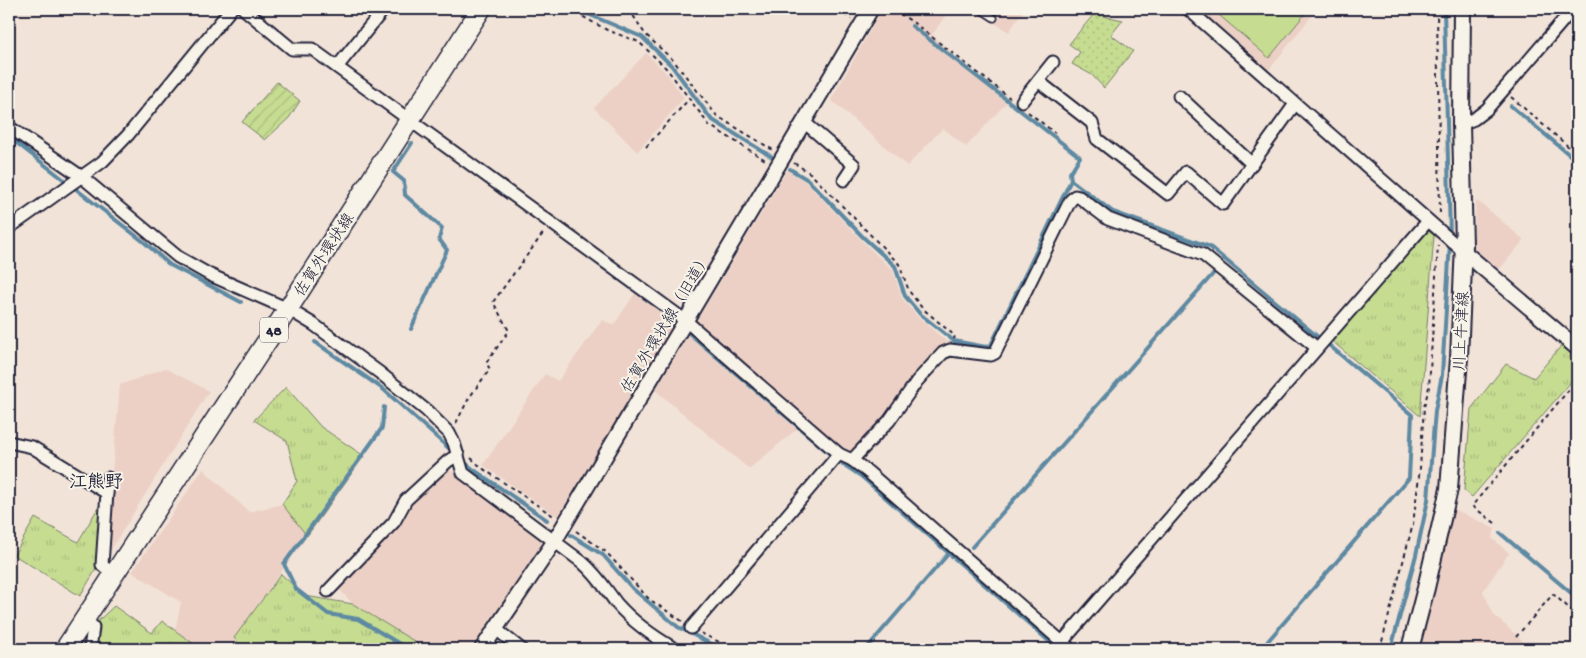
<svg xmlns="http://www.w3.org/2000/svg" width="1586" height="658" font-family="'Gochi Hand','Klee One',sans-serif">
  <defs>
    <pattern id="grass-tufts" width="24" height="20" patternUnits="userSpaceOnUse" patternTransform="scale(1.25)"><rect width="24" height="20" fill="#c6dc91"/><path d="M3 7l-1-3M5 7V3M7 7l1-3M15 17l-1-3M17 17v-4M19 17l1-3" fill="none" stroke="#aabc7e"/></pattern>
    <pattern id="park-dots" width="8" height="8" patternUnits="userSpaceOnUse" patternTransform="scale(1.25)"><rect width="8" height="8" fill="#c6dc91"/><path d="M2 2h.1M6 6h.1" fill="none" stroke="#aabc7e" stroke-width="1.8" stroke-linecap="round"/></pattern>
    <pattern id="garden-furrows" width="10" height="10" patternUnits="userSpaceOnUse" patternTransform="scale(1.25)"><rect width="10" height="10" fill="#c6dc91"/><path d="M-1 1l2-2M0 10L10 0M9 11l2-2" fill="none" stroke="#aabc7e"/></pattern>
  </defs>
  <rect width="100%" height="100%" fill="#f2e3d8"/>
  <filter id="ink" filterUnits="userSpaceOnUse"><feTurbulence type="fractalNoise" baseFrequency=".02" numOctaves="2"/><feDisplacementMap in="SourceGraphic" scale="10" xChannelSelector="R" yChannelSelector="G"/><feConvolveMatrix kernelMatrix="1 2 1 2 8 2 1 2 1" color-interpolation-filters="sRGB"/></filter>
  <g filter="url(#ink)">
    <g fill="#ecd0c5">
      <path d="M 882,9 L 950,9 L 932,35 L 1006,103 L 966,147 L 943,128 L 907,166 L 831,100 Z"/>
      <path d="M 971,9 L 1024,9 L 1009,32 Z"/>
      <path d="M 1198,9 L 1317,9 L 1268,71 Z"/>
      <path d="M 646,53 L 668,75 L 684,98 L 637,152 L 594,108 Z"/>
      <path d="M 787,170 L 806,182 L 867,246 L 893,270 L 902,298 L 917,316 L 947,342 L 913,380 L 885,418 L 852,454 L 843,453 L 696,322 Z"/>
      <path d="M 1476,201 L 1483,205 L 1524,240 L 1499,270 L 1473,248 Z"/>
      <path d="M 635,293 L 675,324 L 558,517 L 483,465 L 545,374 L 558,381 L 602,320 L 614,325 Z"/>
      <path d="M 688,335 L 797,429 L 749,469 L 655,390 Z"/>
      <path d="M 165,368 L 209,391 L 104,561 L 120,385 Z"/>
      <path d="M 447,467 L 544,541 L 472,649 L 417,649 L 417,643 L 353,604 L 336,586 Z"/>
      <path d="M 203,469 L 249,512 L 282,504 L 307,536 L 234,638 L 241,645 L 236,649 L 201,649 L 175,631 L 181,602 L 132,572 Z"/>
      <path d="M 1452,508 L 1495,529 L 1492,538 L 1509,553 L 1483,591 L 1494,615 L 1524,642 L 1518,649 L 1417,649 Z"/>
    </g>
    <g fill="url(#grass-tufts)" stroke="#747f66">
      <path d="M 1428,231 L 1434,235 L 1420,416 L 1332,341 Z"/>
      <path d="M 1562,345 L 1577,358 L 1577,375 L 1472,497 L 1464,490 L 1471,409 L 1506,364 L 1534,378 Z"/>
      <path d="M 286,387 L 321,427 L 364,456 L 307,536 L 282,504 L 297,481 L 287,441 L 254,420 Z"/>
      <path d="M 102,501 L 95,571 L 80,596 L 14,555 L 35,518 L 78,542 Z"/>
      <path d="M 281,574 L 305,596 L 353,604 L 417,643 L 417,649 L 245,649 L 234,638 Z"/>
      <path d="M 114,606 L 152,633 L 162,621 L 201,649 L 94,649 L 98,621 Z"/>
    </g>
    <path fill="url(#park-dots)" stroke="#747f66" d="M 1094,14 L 1123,20 L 1111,35 L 1133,51 L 1104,88 L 1092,75 L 1072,64 L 1080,52 L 1069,44 Z"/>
    <path fill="url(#garden-furrows)" stroke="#747f66" d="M 277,82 L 300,101 L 289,118 L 265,140 L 242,122 Z"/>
    <path fill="#c6dc91" stroke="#747f66" d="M 1212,9 L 1309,9 L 1269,58 Z"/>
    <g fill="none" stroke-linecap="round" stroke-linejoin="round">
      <g stroke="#5d89a2" stroke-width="4">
        <path d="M 576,9 L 642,37 L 672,66 L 711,119 L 772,157"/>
        <path d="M 1444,9 L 1450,236"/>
        <path d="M 912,26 L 1080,157 L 1070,173 L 1071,180"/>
        <path d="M 1511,106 L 1577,161"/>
        <path d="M 9,137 L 144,242 L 170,265 L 241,302"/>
        <path d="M 790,169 L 808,180 L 863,237 L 895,266 L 905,296 L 920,314 L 954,341 L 986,347 L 991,345 L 1071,180 L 1113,212 L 1210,247 L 1318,337"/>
        <path d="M 597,263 L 675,320"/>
        <path d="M 411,329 L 447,250 L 439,239 L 442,228 L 405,195 L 404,181 L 393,172 L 412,143"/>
        <path d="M 690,334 L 830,454"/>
        <path d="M 315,342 L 383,389 L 453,452"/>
        <path d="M 384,407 L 382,428 L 284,564 L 296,589 L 328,614 L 358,619 L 408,649"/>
        <path d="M 462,460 L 474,470 L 547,520"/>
        <path d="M 843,464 L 861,476 L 1051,643"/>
        <path d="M 1500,533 L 1577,598"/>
        <path d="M 571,535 L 603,555 L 633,589 L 678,627 L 721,649"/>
        <path d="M 972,547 L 1213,274"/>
        <path d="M 866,649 L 949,553"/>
        <path d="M 1261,649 L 1409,478 L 1412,415 L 1330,346"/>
        <path d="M 1391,649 L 1416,555 L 1428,500 L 1435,411 L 1442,375 L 1450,243"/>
      </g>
      <g stroke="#22223b" stroke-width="9">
        <path id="service" d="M 980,9 L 994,18"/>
      </g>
      <g stroke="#22223b" stroke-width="15">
        <g id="minor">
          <path d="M 244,9 L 292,49 L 312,49 L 686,321 L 839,454 L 852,460 L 868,472 L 1070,649"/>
          <path d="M 1188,9 L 1464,252"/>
          <path d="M 337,67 L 384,9"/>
          <path d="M 1038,81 L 1092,123 L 1097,139 L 1168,194 L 1186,172 L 1223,204 L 1295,104"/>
          <path d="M 1179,96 L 1252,164"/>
          <path d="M 1022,101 L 1053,62"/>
          <path d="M 804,122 L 854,165 L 844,180"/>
          <path d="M 1461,124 L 1474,119 L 1487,109 L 1573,9"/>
          <path d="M 9,127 L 82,177 L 178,257 L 210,275 L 288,309 L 313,324 L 380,373 L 427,411 L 449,433 L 454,443 L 463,473 L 582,562 C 598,576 605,588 617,604 C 633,622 654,637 675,649"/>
          <path d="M 9,228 L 102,162 L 128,135 L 231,9"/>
          <path d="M 9,442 L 32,447 L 107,493"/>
          <path d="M 852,460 L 889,421 L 917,381 L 943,353 L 950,350 L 991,355 L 995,353 L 1070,201 L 1075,196 L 1079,197 L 1108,219 L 1203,255 L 1317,348"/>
          <path d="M 108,478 L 102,565 L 113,574"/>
          <path d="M 328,591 L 394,522 L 406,500 L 448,461 L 458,455"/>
          <path d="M 85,618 L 93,627 L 90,649"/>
          <path d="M 691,628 L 839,454"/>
          <path d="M 496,629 L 521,649"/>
          <path d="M 1056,649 L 1428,221"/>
        </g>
      </g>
      <g stroke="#22223b" stroke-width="18">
        <g id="tertiary">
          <path d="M 1464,252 L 1577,348"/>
          <path d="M 482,649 L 554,542 L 871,9"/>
        </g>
      </g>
      <g stroke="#22223b" stroke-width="20">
        <path id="secondary" d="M 1410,649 L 1426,588 L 1449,489 L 1459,358 L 1464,245 L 1461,124 L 1462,9"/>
      </g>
      <g stroke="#22223b" stroke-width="22">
        <path id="primary" d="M 65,649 L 288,309 L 481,9"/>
      </g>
      <g stroke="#22223b" stroke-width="2" stroke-dasharray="4 4" stroke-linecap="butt">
        <path d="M 569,9 L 607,30 L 639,42 L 667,69 L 709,125 L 767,161"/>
        <path d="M 629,9 L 645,34 L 673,60 L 717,116 L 773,150"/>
        <path d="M 838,9 L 851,19"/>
        <path d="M 893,9 L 914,23 L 1010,98"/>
        <path d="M 1437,9 L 1440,215"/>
        <path d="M 1511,97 L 1577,154"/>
        <path d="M 1028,112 L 1055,133"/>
        <path d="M 646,147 L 689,99"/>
        <path d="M 794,163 L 810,173 L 899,264 L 909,291 L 922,308 L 955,336 L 954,339"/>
        <path d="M 456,423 L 469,398 L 490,369 L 486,363 L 509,331 L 493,302 L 544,232"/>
        <path d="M 471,458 L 482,468 L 555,517"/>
        <path d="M 1495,523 L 1472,506 L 1577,380"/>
        <path d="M 576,531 L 606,552 L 649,599 L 682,621"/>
        <path d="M 701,633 L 733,649"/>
        <path d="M 1516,637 L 1553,594 L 1577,615"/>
        <path d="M 1380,649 L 1413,524 L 1420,468 L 1424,407 L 1429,387 L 1438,245"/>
      </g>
      <use href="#service" stroke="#f7f3e8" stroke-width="5.5"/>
      <use href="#minor" stroke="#f7f3e8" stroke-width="11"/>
      <use href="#tertiary" stroke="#f7f3e8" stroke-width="14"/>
      <use href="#secondary" stroke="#f7f3e8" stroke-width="16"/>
      <use href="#primary" stroke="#f7f3e8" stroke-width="19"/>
    </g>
  </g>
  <g text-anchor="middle" stroke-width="4" stroke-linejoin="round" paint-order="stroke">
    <rect fill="#f7f3e8" stroke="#62616f" stroke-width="1" x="260" y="317.5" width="28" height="25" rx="4"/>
    <g font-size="15" font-weight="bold" fill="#22223b">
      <text x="274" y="335">48</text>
    </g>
    <g font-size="16" fill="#22223b" stroke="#f7f3e8">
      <text transform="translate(323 254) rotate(-57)" y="6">佐賀外環状線</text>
      <text transform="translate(665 322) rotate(-59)" y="6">佐賀外環状線（旧道）</text>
      <text transform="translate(1460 331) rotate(-87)" y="6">川上牛津線</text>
    </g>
    <g font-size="18" font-weight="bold" fill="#22223b" stroke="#f7f3e8">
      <text x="96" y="487">江熊野</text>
    </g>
  </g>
  <rect width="1586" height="658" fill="none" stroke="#f7f3e8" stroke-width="30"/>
  <rect x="15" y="15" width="1556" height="628" fill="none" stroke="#22223b" stroke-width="2" filter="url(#ink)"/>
</svg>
